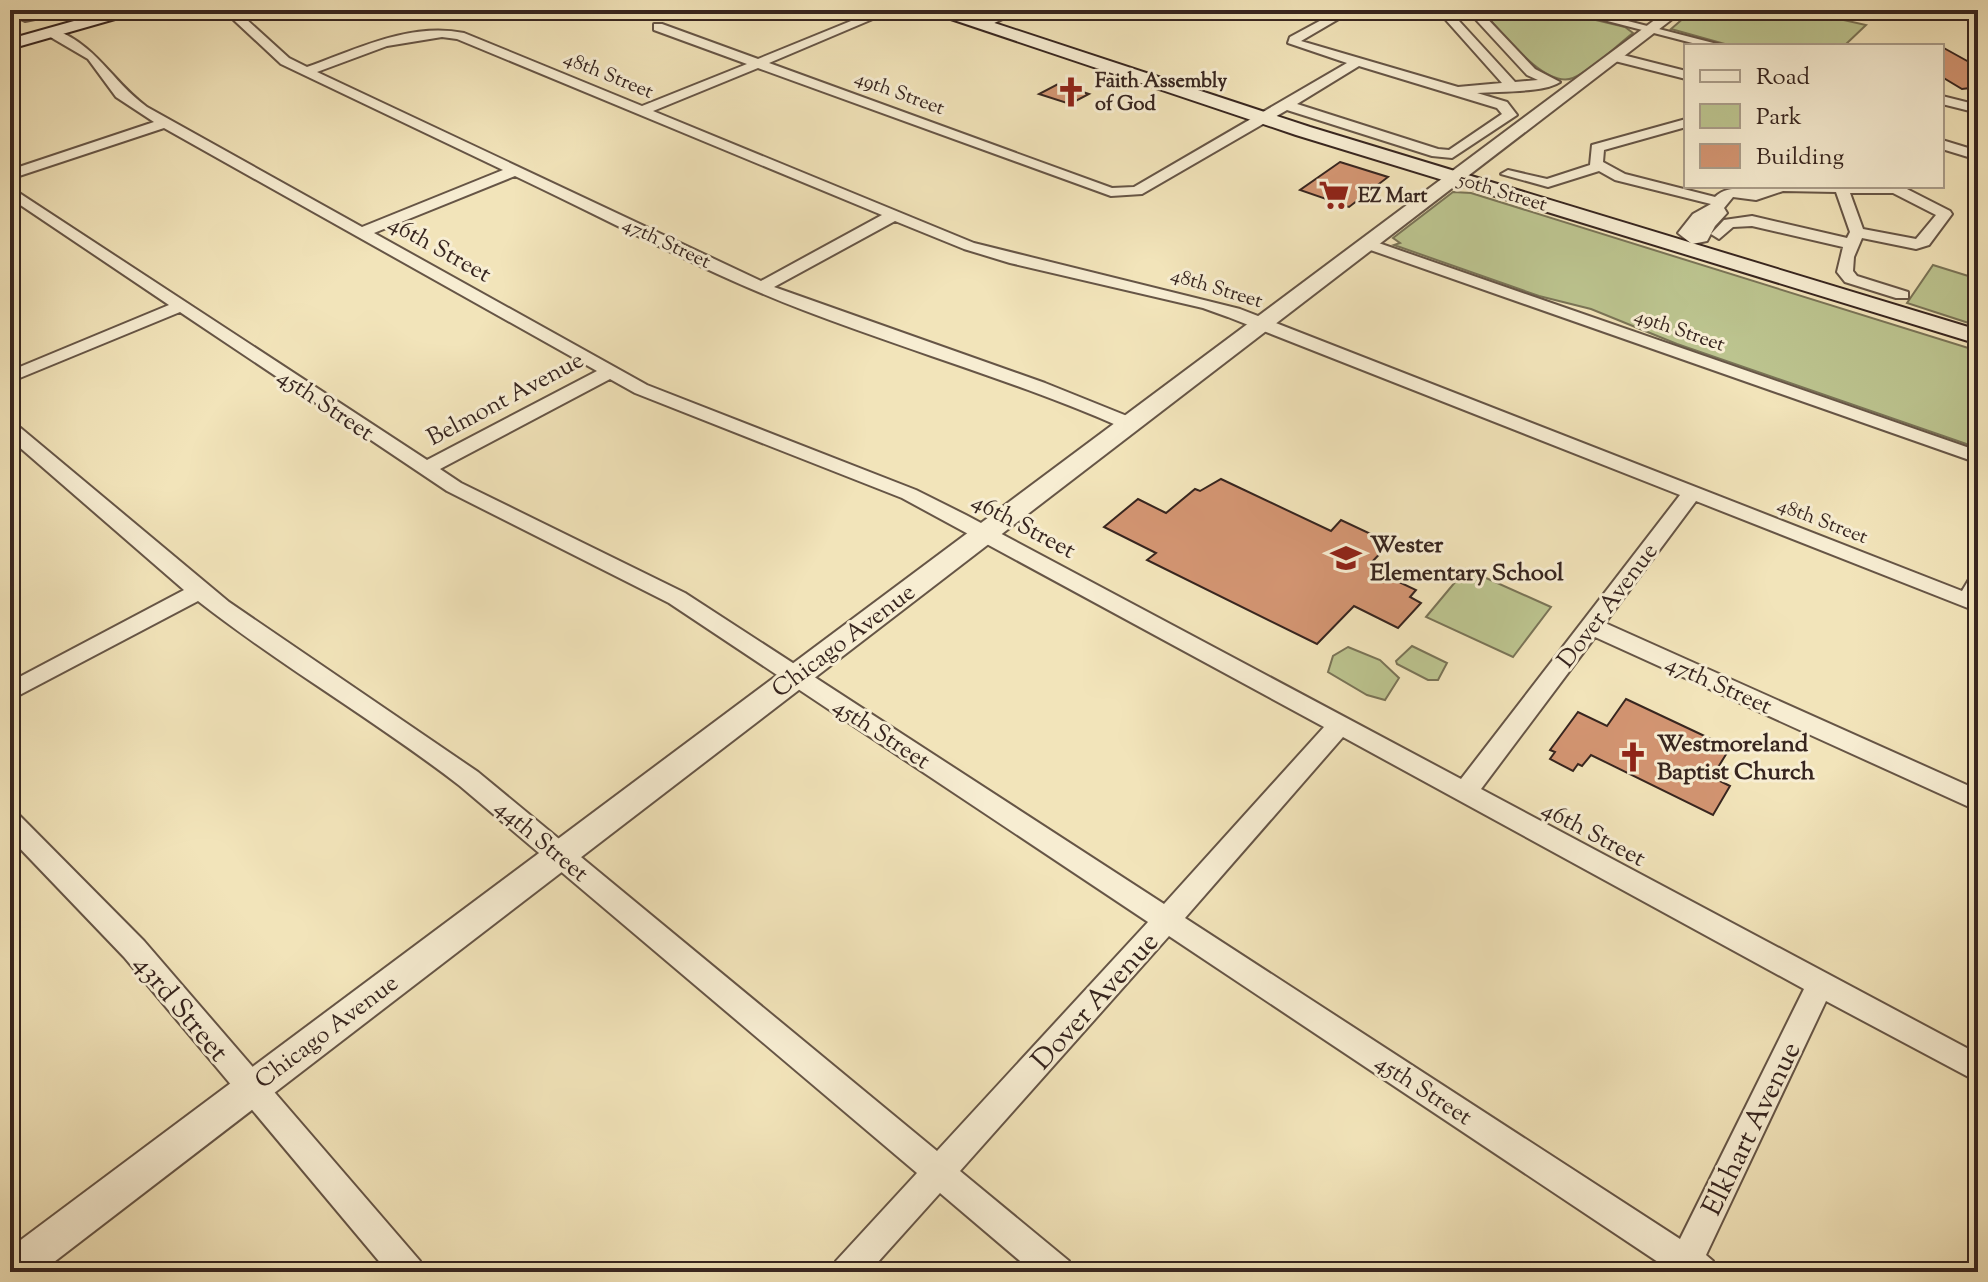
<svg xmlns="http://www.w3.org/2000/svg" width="1988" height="1282" font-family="'Sorts Mill Goudy',serif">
  <rect width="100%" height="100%" fill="#f2e4ba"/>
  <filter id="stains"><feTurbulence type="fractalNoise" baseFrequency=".0025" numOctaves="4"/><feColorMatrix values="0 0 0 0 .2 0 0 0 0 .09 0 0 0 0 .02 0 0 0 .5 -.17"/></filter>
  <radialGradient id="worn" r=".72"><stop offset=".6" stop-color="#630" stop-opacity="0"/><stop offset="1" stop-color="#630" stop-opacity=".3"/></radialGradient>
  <g fill="#bcc48f" stroke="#7a7457" stroke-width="2">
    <path d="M 1481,10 L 1554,10 L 1625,27 L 1633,33 C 1616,46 1592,70 1573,78 C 1544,90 1499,28 1481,10 Z"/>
    <path d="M 1693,10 L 1799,10 L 1866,25 L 1844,46 L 1732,46 L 1671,29 Z"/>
    <path d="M 1453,192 L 1471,193 L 1978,351 L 1978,448 L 1677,344 L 1591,309 L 1539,296 L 1394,245 L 1400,243 L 1393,238 Z"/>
    <path d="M 1933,265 L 1978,279 L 1978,326 L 1907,303 Z"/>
    <path d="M 1466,569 L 1551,607 L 1513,657 L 1426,617 Z"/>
    <path d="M 1412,646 L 1447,663 L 1438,680 L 1428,680 L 1397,664 L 1396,661 Z"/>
    <path d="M 1348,647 L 1380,660 L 1399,678 L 1385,700 L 1367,695 L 1328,672 L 1333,656 Z"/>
  </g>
  <g fill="#d39572" stroke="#37251f" stroke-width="2">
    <path d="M 1942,47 L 1978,67 L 1978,87 L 1962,89 L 1942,77 Z"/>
    <path d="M 1058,84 L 1089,94 L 1070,104 L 1039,94 Z"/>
    <path d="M 1340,162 L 1388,177 L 1349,207 L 1300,190 Z"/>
    <path d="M 1221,479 L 1331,531 L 1341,520 L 1390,543 L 1370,564 L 1378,568 L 1376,571 L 1416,590 L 1410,597 L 1421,603 L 1398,628 L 1354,606 L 1317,644 L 1147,560 L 1156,553 L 1104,527 L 1138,499 L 1166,513 L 1195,489 L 1200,491 Z"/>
    <path d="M 1626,699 L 1730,748 L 1712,777 L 1730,786 L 1713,815 L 1591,755 L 1582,766 L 1578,764 L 1573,771 L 1550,759 L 1555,752 L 1550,750 L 1578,712 L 1607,726 Z"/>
  </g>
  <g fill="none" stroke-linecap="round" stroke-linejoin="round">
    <g stroke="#665546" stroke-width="4">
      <g id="minor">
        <path d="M 10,10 L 21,10 L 35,19 L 25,21 L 10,14 Z"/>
        <path d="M 223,10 L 236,10 L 289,58 L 307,67 C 357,49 410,22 464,33 L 642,106 L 747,64 L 654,30 L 654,24 L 662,24 L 758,59 L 878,10 L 894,10 L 769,63 L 1112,188 L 1134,187 L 1347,63 L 1288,43 L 1290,37 L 1340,10 L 1354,10 L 1301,41 L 1458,87 L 1502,83 L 1437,10 L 1449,10 L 1515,82 L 1538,80 L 1527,75 L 1467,10 L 1479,10 L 1535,69 L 1560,82 C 1544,93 1498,91 1477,93 L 1507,102 L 1517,115 L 1452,158 L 1432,156 L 1287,110 L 1142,194 L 1111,196 L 758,68 L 653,111 L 974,243 L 1240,309 L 1962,591 L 1971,576 L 1978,574 L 1978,612 L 1696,501 L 1605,623 L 1978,790 L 1978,811 L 1595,637 L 1481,789 L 1978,1054 L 1978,1082 L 1826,1001 L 1706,1255 L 1713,1261 L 1718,1272 L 1665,1272 L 1667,1268 L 1169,936 L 960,1171 L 1069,1261 L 1074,1272 L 1033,1272 L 940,1193 L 869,1272 L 831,1272 L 836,1261 L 917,1173 L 460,786 C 375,720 282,667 198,601 L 10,700 L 10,682 L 184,590 L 10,439 L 10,423 L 17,425 L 229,602 L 478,772 L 937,1151 L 1148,922 L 669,603 L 447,491 L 180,312 L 10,382 L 10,371 L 169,305 L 10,198 L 10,187 L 427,460 L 597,371 L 164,128 L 10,179 L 10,170 L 154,122 L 116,97 L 88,59 L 47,35 L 45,32 L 51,28 C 98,45 110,80 147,107 L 362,227 L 503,170 L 281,64 ZM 442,37 L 457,39 L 882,215 L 761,281 L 317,72 L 387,46 ZM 1359,66 L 1497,108 L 1502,114 L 1449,150 L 1438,149 L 1297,104 ZM 515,176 C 610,221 704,272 803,310 C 909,351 1019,382 1123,428 L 1130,430 L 1139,424 L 1137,420 L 1045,383 L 774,287 L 895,221 L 964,249 L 1010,263 L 1203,308 L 1228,317 L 1680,495 L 1461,779 L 966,515 L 916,490 L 647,385 L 374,233 ZM 610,379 L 635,393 L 902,498 L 1324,727 L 1164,904 L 685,593 L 461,483 L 440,469 ZM 1343,737 L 1804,989 L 1680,1239 L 1185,918 Z"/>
        <path d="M 1006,10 L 1021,10 L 986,27 L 976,25 Z"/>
        <path d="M 1565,10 L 1585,10 L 1725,46 L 1704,46 Z"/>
        <path d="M 1643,10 L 1664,10 L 1677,15 L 1671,18 Z"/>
        <path d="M 1615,53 L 1686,71 L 1686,79 L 1611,60 L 1609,57 Z"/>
        <path d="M 1942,96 L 1978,105 L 1978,113 L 1942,104 Z"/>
        <path d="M 1686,119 L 1686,127 L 1604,150 L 1603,162 L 1625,174 L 1715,197 C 1730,182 1750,193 1771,186 L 1901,186 L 1950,211 L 1952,214 L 1929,245 L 1916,249 L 1862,238 L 1854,257 L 1853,271 L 1857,276 L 1908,292 L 1908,298 L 1896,298 L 1845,282 L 1837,272 L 1843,247 L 1752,226 L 1733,227 L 1719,239 L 1711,234 L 1724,220 L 1752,216 L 1847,238 L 1850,232 L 1836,192 L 1783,191 L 1756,200 L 1733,197 L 1724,208 L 1727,213 L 1715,226 L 1707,241 L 1692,244 L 1678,233 L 1693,214 L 1711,204 L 1615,180 L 1599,171 L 1548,187 L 1501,174 L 1508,170 L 1547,179 L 1590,165 L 1592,145 ZM 1850,193 L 1893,193 L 1936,215 L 1916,239 L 1863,229 Z"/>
        <path d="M 1942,140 L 1978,151 L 1978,160 L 1942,149 Z"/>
        <path d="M 1367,239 L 1978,451 L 1978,463 L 1362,247 L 1359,244 Z"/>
        <path d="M 10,812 L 19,815 L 144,941 L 420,1261 L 425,1272 L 388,1272 L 124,957 L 10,838 Z"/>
      </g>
    </g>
    <g stroke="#665546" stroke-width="4">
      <path id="tertiary" d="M 1668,10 L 1684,10 L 41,1272 L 10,1272 L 10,1248 Z"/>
    </g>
    <g stroke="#37251f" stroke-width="4">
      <g id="secondary">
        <path d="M 113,10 L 138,10 L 136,13 L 10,49 L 10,39 Z"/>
        <path d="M 931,10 L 955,10 L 1310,127 L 1978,330 L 1978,344 L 1296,135 L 933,13 Z"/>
      </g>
    </g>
    <use href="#minor" fill="#f7edd2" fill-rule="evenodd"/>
    <use href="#tertiary" fill="#f7edd2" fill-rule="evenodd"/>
    <use href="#secondary" fill="#f7edd2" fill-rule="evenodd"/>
  </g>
  <defs>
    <g id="church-bare" transform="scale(2.4)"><path d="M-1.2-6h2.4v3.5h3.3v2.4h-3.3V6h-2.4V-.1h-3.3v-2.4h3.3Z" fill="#8f2418" stroke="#f7edd2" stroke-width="2.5" paint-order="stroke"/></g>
    <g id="supermarket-bare" transform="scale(2.4)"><path d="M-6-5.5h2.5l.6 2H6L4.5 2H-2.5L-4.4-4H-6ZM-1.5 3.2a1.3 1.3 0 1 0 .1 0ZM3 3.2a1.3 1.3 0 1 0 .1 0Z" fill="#8f2418" stroke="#f7edd2" stroke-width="2.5" paint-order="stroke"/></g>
    <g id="school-bare" transform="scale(2.4)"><path d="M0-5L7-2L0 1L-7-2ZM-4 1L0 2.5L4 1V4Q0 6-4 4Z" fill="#8f2418" stroke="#f7edd2" stroke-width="2.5" paint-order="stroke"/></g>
  </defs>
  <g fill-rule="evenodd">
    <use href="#church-bare" x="1071" y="92"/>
    <use href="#supermarket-bare" x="1334" y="195"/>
    <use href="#school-bare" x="1346" y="558"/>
    <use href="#church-bare" x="1633" y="757"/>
  </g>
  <g text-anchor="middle" stroke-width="6" stroke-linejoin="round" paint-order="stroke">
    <g font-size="20" fill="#37251f" stroke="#f7edd2">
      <text transform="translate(609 74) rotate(22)" y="7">48th Street</text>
      <text transform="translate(900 92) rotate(20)" y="7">49th Street</text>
      <text transform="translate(1503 191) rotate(17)" y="7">50th Street</text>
      <text transform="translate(667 242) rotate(25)" y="7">47th Street</text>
      <text transform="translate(1217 287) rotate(17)" y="7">48th Street</text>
      <text transform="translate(1680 329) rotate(19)" y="7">49th Street</text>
      <text transform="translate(1823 520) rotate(21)" y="7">48th Street</text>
    </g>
    <g font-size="20" font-weight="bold" fill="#37251f" stroke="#f7edd2" text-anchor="start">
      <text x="1095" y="87">Faith Assembly<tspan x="1095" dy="23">of God</tspan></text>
      <text x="1358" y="202">EZ Mart</text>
    </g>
    <g font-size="24" fill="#37251f" stroke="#f7edd2">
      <text transform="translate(440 248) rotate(29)" y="8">46th Street</text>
      <text transform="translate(505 398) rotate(-28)" y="8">Belmont Avenue</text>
      <text transform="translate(326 404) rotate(34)" y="8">45th Street</text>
      <text transform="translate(1024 525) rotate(28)" y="8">46th Street</text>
      <text transform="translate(1607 605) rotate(-53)" y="8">Dover Avenue</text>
      <text transform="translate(843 640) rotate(-37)" y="8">Chicago Avenue</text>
      <text transform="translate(1719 684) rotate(24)" y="8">47th Street</text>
      <text transform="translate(882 733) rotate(33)" y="8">45th Street</text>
      <text transform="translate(1594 833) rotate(28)" y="8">46th Street</text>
      <text transform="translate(542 840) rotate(40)" y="8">44th Street</text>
      <text transform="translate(326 1031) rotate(-37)" y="8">Chicago Avenue</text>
      <text transform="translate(1424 1089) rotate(33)" y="8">45th Street</text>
    </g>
    <g font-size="24" font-weight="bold" fill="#37251f" stroke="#f7edd2" text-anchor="start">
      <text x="1370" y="552">Wester<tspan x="1370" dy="28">Elementary School</tspan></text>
      <text x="1657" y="751">Westmoreland<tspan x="1657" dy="28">Baptist Church</tspan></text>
    </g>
    <g font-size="28" fill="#37251f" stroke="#f7edd2">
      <text transform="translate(1094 1000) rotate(-48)" y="10">Dover Avenue</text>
      <text transform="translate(182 1007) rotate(50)" y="10">43rd Street</text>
      <text transform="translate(1750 1128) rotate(-64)" y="10">Elkhart Avenue</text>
    </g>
  </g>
  <rect width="1988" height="1282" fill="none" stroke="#f2e4ba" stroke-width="40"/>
  <rect x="12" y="12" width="1964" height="1258" fill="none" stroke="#37251f" stroke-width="4"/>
  <rect x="20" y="20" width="1948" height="1242" fill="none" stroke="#37251f" stroke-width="2"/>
  <rect x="1684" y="44" width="260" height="144" fill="#f7edd2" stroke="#aa9d8a" stroke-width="2"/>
  <rect x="1700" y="70" width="40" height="12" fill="#f7edd2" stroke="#aa9d8a" stroke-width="2"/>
  <text x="1756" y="84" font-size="24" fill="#37251f">Road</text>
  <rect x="1700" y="104" width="40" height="24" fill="#bcc48f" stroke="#aa9d8a" stroke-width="2"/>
  <text x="1756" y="124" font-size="24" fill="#37251f">Park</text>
  <rect x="1700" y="144" width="40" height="24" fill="#d39572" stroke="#aa9d8a" stroke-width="2"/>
  <text x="1756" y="164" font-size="24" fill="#37251f">Building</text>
  <rect width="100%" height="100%" filter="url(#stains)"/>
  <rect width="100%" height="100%" fill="url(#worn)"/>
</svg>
